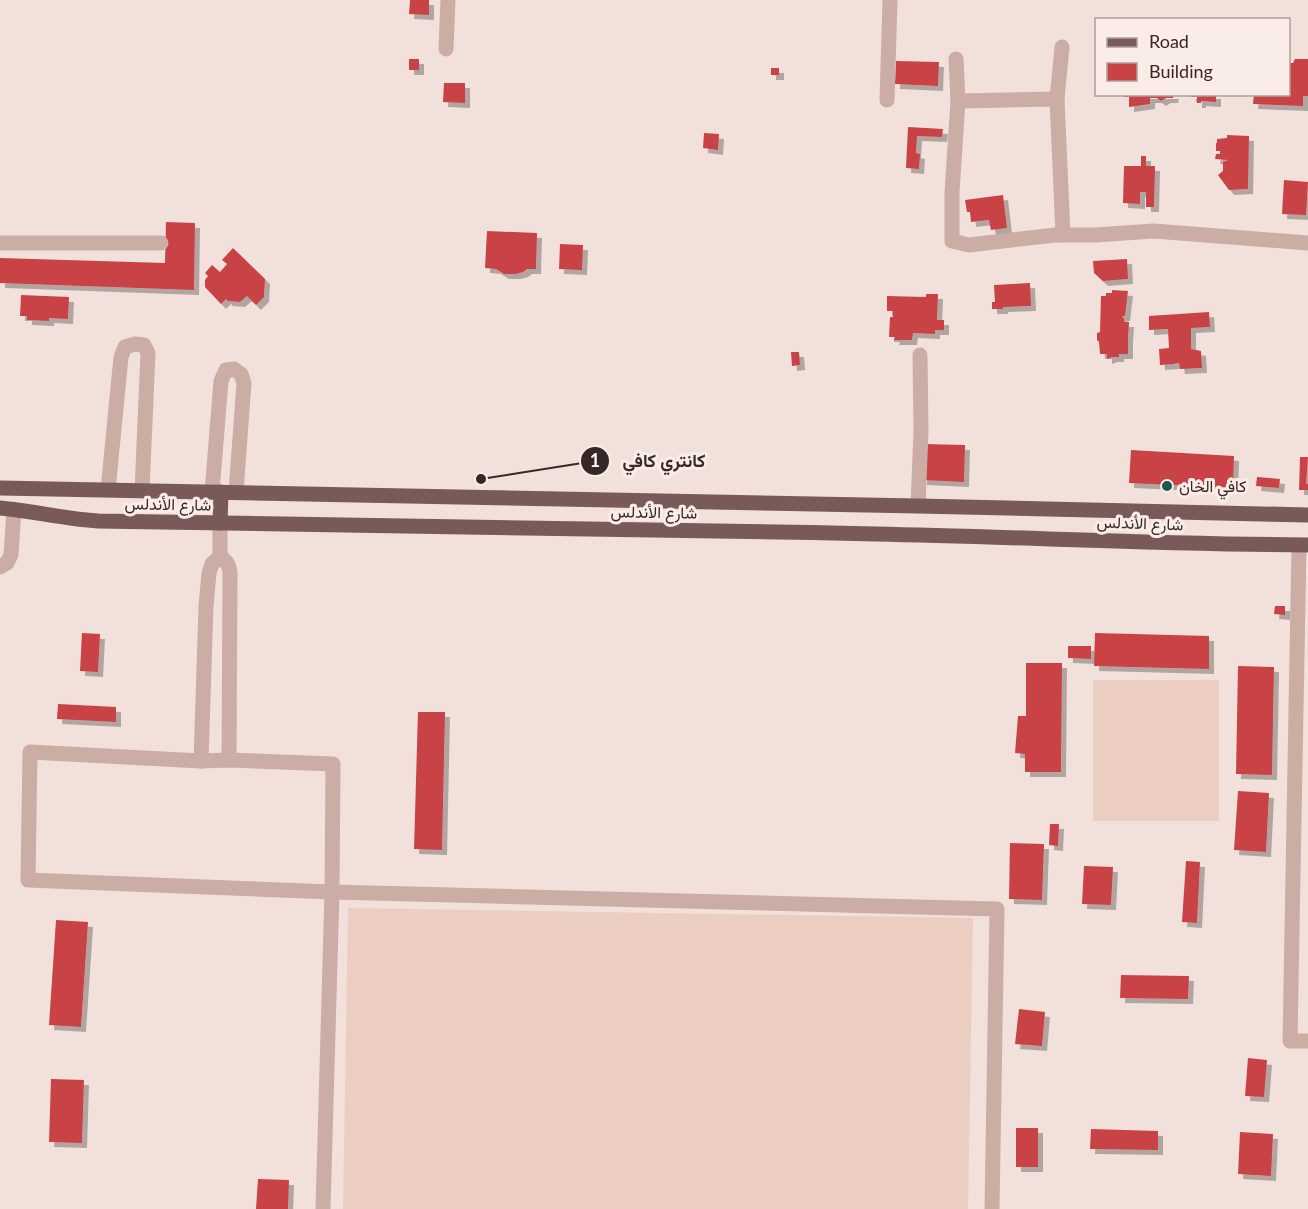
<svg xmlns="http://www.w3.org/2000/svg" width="1308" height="1209" font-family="Lato,Vazirmatn,sans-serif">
  <defs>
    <filter id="shadow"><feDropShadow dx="5" dy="5" stdDeviation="0" flood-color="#0004"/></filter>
  </defs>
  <rect width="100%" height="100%" fill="#f2e1db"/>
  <g fill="#ebcdc1">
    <rect x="1093" y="680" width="126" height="141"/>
    <path d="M 348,908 L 973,918 L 968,1209 L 343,1209 Z"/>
  </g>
  <g fill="#c94245" filter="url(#shadow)">
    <path d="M 410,0 L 429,0 L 429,15 L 409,14 Z"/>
    <rect x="409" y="59" width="10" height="11"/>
    <path d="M 1295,59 L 1308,59 L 1308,96 L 1303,96 L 1303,106 L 1253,104 L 1254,94 L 1288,94 L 1288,63 L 1293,63 Z"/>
    <path d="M 896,61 L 939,62 L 938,86 L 895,84 Z"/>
    <rect x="771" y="68" width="8" height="7"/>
    <path d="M 444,83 L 465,83 L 465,103 L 443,102 Z"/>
    <path d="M 1124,94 L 1174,94 L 1173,98 L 1166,98 L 1161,101 L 1157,98 L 1150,98 L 1150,104 L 1129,107 L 1129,97 L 1124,97 Z"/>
    <path d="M 1191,94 L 1216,94 L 1216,102 L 1201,101 L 1201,103 L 1197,103 L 1197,97 L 1191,97 Z"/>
    <path d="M 908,127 L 943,129 L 942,137 L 917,136 L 916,153 L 920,154 L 919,169 L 906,168 Z"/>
    <path d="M 704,133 L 719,134 L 718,150 L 703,148 Z"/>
    <path d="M 1227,135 L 1249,136 L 1248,189 L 1229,190 L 1218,175 L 1223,171 L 1223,162 L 1228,160 L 1215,159 L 1216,154 L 1220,154 L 1220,151 L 1216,151 L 1216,143 L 1217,143 L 1217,139 L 1227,138 Z"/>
    <path d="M 1141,156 L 1146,156 L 1146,166 L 1155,166 L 1154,207 L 1146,207 L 1146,192 L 1140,192 L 1140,204 L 1123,203 L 1124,166 L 1141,166 Z"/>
    <path d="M 1284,180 L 1308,182 L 1306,215 L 1282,214 Z"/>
    <path d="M 1003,195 L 1007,228 L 991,230 L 989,220 L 971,222 L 970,212 L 967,212 L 965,200 Z"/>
    <path d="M 166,222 L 195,223 L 194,290 L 0,283 L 0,258 L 165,263 Z"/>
    <path d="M 487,231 L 537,233 L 536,269 L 527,269 L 523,272 L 516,274 L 504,274 L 496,269 L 485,268 Z"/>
    <path d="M 560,244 L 583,245 L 582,270 L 559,269 Z"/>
    <path d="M 233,248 L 265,279 L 264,297 L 256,305 L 247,296 L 240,302 L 228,301 L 226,299 L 221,304 L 205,287 L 205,280 L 208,276 L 205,273 L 212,265 L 220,272 L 227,264 L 222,260 Z"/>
    <path d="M 1127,259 L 1128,279 L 1103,281 L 1094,273 L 1093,261 Z"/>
    <path d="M 1030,283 L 1031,306 L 1003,307 L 1003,309 L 992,309 L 992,302 L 995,302 L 994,285 Z"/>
    <path d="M 1112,290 L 1128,291 L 1125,316 L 1122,316 L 1124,319 L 1124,322 L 1129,322 L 1128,337 L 1128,354 L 1119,354 L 1119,357 L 1112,357 L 1108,359 L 1107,358 L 1107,354 L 1100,354 L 1099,342 L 1097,340 L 1097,333 L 1100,332 L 1101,296 L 1106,296 L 1106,293 L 1112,293 Z"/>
    <path d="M 926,294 L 938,294 L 937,320 L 944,320 L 944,330 L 935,330 L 935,334 L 913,333 L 912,340 L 894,340 L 895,337 L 889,337 L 890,317 L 893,317 L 893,311 L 887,311 L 887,296 L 926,297 Z"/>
    <path d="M 21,295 L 69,297 L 68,319 L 49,318 L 49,321 L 27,320 L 27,316 L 20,316 Z"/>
    <path d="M 1209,312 L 1210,327 L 1191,328 L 1191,349 L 1201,351 L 1202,368 L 1180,369 L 1179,363 L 1175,363 L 1175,364 L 1160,365 L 1159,349 L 1169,348 L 1168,329 L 1149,330 L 1149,316 Z"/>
    <path d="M 791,352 L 799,352 L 800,365 L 792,366 Z"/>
    <path d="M 923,444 L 965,445 L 964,482 L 922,480 Z"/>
    <path d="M 1131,450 L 1234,456 L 1233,488 L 1129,483 Z"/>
    <path d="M 1300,457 L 1308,457 L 1306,484 L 1308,484 L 1308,490 L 1299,490 Z"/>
    <path d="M 1257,477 L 1280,479 L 1279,488 L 1256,486 Z"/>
    <path d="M 1275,606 L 1285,606 L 1285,615 L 1274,614 Z"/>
    <path d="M 82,633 L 100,634 L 98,672 L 80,671 Z"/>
    <path d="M 1095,633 L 1209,636 L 1209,669 L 1094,666 Z"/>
    <path d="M 1068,646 L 1091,646 L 1091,659 L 1068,658 Z"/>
    <path d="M 1026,663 L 1062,663 L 1061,772 L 1025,772 L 1025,754 L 1015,753 L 1018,716 L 1026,716 Z"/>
    <path d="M 1238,666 L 1274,667 L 1272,775 L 1236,774 Z"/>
    <path d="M 58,704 L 116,707 L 116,722 L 57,719 Z"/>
    <path d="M 418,712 L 445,712 L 442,850 L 414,849 Z"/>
    <path d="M 1238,791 L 1269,793 L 1266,852 L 1234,850 Z"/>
    <path d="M 1050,824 L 1059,824 L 1058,846 L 1049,845 Z"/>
    <path d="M 1010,843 L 1044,844 L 1042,900 L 1009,899 Z"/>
    <path d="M 1186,861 L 1200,862 L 1197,923 L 1182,922 Z"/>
    <path d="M 1084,866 L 1113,867 L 1111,905 L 1082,904 Z"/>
    <path d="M 56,920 L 88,922 L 81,1027 L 49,1025 Z"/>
    <path d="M 1121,975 L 1189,976 L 1188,999 L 1120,998 Z"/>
    <path d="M 1019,1009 L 1045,1012 L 1042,1046 L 1015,1044 Z"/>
    <path d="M 1248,1058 L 1267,1060 L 1264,1097 L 1245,1096 Z"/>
    <path d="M 51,1079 L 84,1080 L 82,1143 L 49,1142 Z"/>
    <rect x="1016" y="1128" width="22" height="39"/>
    <path d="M 1091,1129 L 1158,1131 L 1158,1150 L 1090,1149 Z"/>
    <path d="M 1240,1132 L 1273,1134 L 1271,1176 L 1238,1174 Z"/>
    <path d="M 258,1179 L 289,1180 L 288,1209 L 256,1209 Z"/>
  </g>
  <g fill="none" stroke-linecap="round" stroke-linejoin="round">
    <g stroke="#cbada6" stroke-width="15">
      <path d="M 446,49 L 448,0"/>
      <path d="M 956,59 L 958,101 L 952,192 L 952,241 L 969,245 L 1055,235 L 1095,235 L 1154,231 L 1308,243"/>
      <path d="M 1057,99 L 1062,47"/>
      <path d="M 887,100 L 890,0"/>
      <path d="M 958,101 L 1057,99 L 1063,235"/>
      <path d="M 0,243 L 161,243"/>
      <path d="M 108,490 L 121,357 L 125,347 L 135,344 L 144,345 L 148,353 L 142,491"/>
      <path d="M 212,492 L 221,381 L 226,370 L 234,369 L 241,374 L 244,383 L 236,492"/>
      <path d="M 918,506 L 921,431 L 920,355"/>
      <path d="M 1299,545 L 1290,1041 L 1308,1041"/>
      <path d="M 220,557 C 227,560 229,565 230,572 L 229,760"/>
      <path d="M 0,567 L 7,563 L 11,555 L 14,509"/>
      <path d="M 201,761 L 206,606 L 209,573 L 212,564 L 220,557 L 220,523"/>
      <path d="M 323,1209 L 332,892 L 333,764 L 229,760 L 201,761 L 30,752 L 28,880 L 332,892 L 997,909 L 992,1209"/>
    </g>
    <g stroke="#795a58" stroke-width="15">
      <path d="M 0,488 L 918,506 L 1308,515"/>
      <path d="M 0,508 C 33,511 65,519 98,521 C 358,527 617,528 876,534 C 1020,537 1164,544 1308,545"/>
      <path d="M 220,523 L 221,492"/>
    </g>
  </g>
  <circle fill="#1c594d" stroke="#faece7" stroke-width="2" cx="1167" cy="486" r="6"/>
  <g text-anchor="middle" stroke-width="6" stroke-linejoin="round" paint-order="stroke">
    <g font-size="16" fill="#372827" stroke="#faece7" text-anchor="start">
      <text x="1179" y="492">كافي الخان</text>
    </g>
    <g font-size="16" fill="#372827" stroke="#faece7">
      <text transform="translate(168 504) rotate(1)" y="6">شارع الأندلس</text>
      <text transform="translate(654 512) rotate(1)" y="6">شارع الأندلس</text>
      <text transform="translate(1140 523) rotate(2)" y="6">شارع الأندلس</text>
    </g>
  </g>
  <path fill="none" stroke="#372827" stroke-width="2" d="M481 479L595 461"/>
  <g fill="#372827" stroke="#faece7" stroke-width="2">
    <circle cx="481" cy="479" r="6"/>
    <circle cx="595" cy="461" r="15"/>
  </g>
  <g font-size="18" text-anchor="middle" font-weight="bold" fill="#fff">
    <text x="595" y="467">1</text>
  </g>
  <g font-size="18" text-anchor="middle" font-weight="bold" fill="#372827" stroke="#faece7" stroke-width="6" stroke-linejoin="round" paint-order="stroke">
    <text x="664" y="467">كانتري كافي</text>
  </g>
  <rect x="1095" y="18" width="195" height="78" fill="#faece7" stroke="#ac9e9a" stroke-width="1.5"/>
  <rect x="1107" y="38" width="30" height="9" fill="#795a58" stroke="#ac9e9a" stroke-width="1.5"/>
  <text x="1149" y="48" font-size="18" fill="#372827">Road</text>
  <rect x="1107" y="63" width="30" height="18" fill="#c94245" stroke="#ac9e9a" stroke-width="1.5"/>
  <text x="1149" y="78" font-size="18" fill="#372827">Building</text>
</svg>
